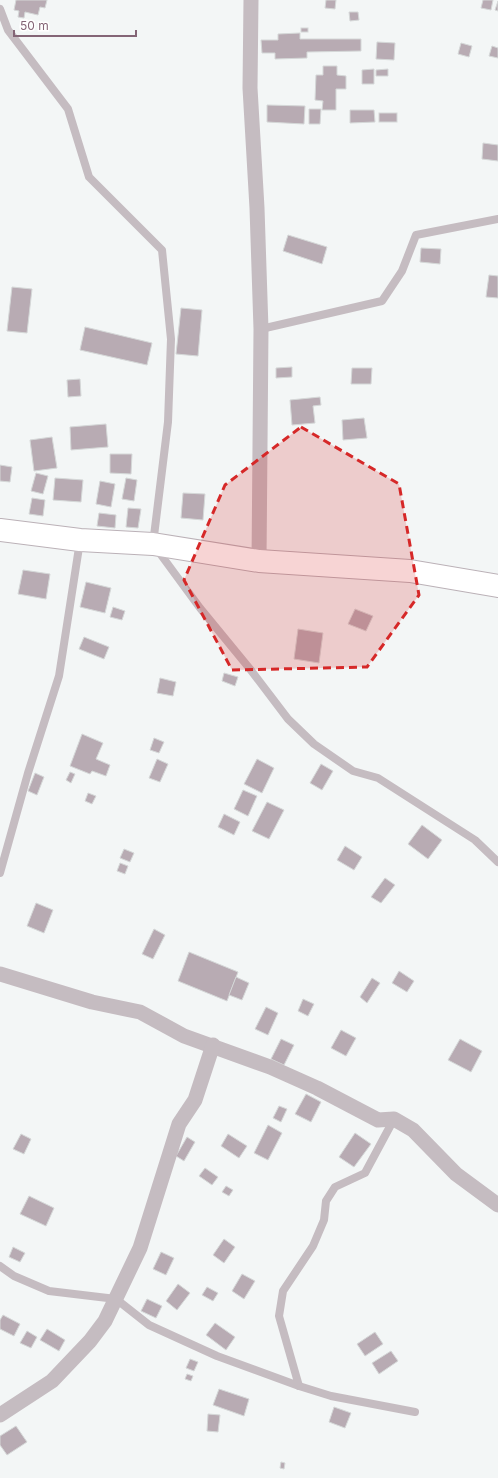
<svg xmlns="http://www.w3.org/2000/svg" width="498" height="1478" font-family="Inter,sans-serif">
  <rect width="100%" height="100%" fill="#f3f6f6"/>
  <g fill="#b8abb3" stroke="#d5d8d8">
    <path d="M 16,0 L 47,0 L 45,8 L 40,7 L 38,15 L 25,12 L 24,18 L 18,17 L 19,11 L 14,10 Z"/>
    <path d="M 326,0 L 336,0 L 335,9 L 325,8 Z"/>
    <path d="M 483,0 L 493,0 L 491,10 L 481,8 Z"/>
    <path d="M 498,1 L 498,11 L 495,10 Z"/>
    <path d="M 349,12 L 358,12 L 359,20 L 350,21 Z"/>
    <rect x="301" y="28" width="7" height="4"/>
    <path d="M 300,33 L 300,39 L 361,39 L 361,51 L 307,52 L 307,58 L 275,59 L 275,53 L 262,53 L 261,40 L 278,40 L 278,34 Z"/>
    <path d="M 377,42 L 395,43 L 394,60 L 376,59 Z"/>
    <path d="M 461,43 L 472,46 L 469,57 L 458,54 Z"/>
    <path d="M 492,46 L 498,48 L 498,58 L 489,56 Z"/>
    <path d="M 323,66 L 337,66 L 337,75 L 346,76 L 346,89 L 336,89 L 336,110 L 322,110 L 323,101 L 315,100 L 316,75 L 323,75 Z"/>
    <path d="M 374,69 L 374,84 L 362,84 L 362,70 Z"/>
    <path d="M 388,69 L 388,76 L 376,76 L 376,70 Z"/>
    <path d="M 267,105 L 305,106 L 304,124 L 267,122 Z"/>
    <path d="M 309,109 L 321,109 L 320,124 L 309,124 Z"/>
    <path d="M 350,110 L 374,110 L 375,122 L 350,123 Z"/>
    <rect x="379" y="113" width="18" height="9"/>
    <path d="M 483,143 L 498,145 L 498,161 L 482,159 Z"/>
    <path d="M 288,235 L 327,247 L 322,264 L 283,251 Z"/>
    <path d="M 421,248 L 441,249 L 440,264 L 420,262 Z"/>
    <path d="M 489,275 L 498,276 L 498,298 L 486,297 Z"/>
    <path d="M 12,287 L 32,289 L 27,333 L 7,331 Z"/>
    <path d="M 181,308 L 202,310 L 198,356 L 176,354 Z"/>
    <path d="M 85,327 L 152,343 L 147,365 L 80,350 Z"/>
    <path d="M 292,367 L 292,377 L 276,378 L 276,368 Z"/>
    <path d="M 352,368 L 372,368 L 371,384 L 351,384 Z"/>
    <path d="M 80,379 L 81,396 L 68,397 L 67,380 Z"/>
    <path d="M 320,397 L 321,405 L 313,406 L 315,423 L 292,425 L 290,400 Z"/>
    <path d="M 364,418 L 367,438 L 343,440 L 342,420 Z"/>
    <path d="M 106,424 L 108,447 L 71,450 L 70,427 Z"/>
    <path d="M 52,437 L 57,468 L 34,471 L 30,440 Z"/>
    <path d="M 110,454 L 132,454 L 131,474 L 110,473 Z"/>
    <path d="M 0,465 L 12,467 L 10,482 L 0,481 Z"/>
    <path d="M 36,473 L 48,476 L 43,494 L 31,491 Z"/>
    <path d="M 55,478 L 83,480 L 81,502 L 53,500 Z"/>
    <path d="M 126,478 L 137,480 L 134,501 L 122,499 Z"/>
    <path d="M 100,481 L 115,484 L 111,507 L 96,504 Z"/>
    <path d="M 183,493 L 205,494 L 203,520 L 181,518 Z"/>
    <path d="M 32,498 L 45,500 L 43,516 L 29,514 Z"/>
    <path d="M 128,508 L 141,509 L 138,528 L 126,527 Z"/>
    <path d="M 99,513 L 116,515 L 115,528 L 97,526 Z"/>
    <path d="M 23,570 L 50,574 L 46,599 L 18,594 Z"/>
    <path d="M 86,582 L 111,588 L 105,613 L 80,607 Z"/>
    <path d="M 113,607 L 125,611 L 122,620 L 110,617 Z"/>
    <path d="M 355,609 L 373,616 L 366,631 L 348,624 Z"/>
    <path d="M 298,629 L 323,633 L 319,663 L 294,659 Z"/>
    <path d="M 84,637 L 109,647 L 104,659 L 79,649 Z"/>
    <path d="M 224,673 L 238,677 L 235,686 L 222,681 Z"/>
    <path d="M 160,678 L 176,682 L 173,696 L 157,693 Z"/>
    <path d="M 82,734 L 103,743 L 96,759 L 110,765 L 106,776 L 92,771 L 90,774 L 70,766 Z"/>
    <path d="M 154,738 L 164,742 L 159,753 L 150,750 Z"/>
    <path d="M 157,759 L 168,764 L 160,782 L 149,778 Z"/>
    <path d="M 257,759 L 274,768 L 262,793 L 244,784 Z"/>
    <path d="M 321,764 L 333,771 L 322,790 L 310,783 Z"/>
    <path d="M 70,772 L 75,774 L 71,783 L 66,780 Z"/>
    <path d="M 35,773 L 44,777 L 37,795 L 28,791 Z"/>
    <path d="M 243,790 L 257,796 L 248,816 L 234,809 Z"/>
    <path d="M 88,793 L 96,796 L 92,804 L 85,801 Z"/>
    <path d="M 267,802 L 284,810 L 269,839 L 252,831 Z"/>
    <path d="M 224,814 L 240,822 L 234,835 L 218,827 Z"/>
    <path d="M 422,825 L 442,840 L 428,859 L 408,844 Z"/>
    <path d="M 345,846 L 362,857 L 354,870 L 337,860 Z"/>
    <path d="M 124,849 L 134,853 L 130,862 L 120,858 Z"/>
    <path d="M 120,863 L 128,866 L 125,874 L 117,871 Z"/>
    <path d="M 385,878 L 395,885 L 381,903 L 371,897 Z"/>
    <path d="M 36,903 L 53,910 L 44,933 L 27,926 Z"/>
    <path d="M 154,929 L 165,935 L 153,959 L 142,954 Z"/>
    <path d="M 189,952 L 238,972 L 227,1001 L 178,981 Z"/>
    <path d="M 399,971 L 414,981 L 407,992 L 392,983 Z"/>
    <path d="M 236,977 L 249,983 L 242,1000 L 229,995 Z"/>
    <path d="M 372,978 L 380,983 L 367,1003 L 360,997 Z"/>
    <path d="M 303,999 L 314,1004 L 308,1016 L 298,1011 Z"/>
    <path d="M 266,1007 L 278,1013 L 268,1035 L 255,1029 Z"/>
    <path d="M 341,1030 L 356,1038 L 346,1056 L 331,1048 Z"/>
    <path d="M 281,1039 L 294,1045 L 284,1065 L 271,1059 Z"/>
    <path d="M 460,1039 L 482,1051 L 471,1072 L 448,1060 Z"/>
    <path d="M 306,1094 L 321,1102 L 311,1122 L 295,1114 Z"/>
    <path d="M 279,1106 L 287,1109 L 281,1122 L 273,1118 Z"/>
    <path d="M 268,1125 L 282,1133 L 268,1160 L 254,1153 Z"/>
    <path d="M 355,1133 L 371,1144 L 354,1167 L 339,1157 Z"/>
    <path d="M 21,1134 L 31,1139 L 24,1154 L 13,1149 Z"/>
    <path d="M 228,1134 L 247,1146 L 239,1158 L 221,1146 Z"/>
    <path d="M 187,1137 L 195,1142 L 184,1161 L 176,1156 Z"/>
    <path d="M 205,1168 L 218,1177 L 212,1185 L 199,1176 Z"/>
    <path d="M 226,1186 L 233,1190 L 229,1196 L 222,1192 Z"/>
    <path d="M 29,1196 L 54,1208 L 46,1226 L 20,1214 Z"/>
    <path d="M 224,1239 L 235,1247 L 224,1263 L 213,1255 Z"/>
    <path d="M 13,1247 L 25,1253 L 20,1262 L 9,1257 Z"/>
    <path d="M 161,1252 L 174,1258 L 166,1275 L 153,1269 Z"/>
    <path d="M 242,1274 L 255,1281 L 244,1299 L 232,1291 Z"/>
    <path d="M 178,1284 L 190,1293 L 177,1310 L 166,1301 Z"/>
    <path d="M 207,1287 L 218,1293 L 213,1301 L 202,1295 Z"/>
    <path d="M 147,1299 L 162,1306 L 156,1318 L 141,1311 Z"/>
    <path d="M 3,1315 L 20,1324 L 14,1336 L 0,1329 L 0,1320 Z"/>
    <path d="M 215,1323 L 235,1337 L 226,1350 L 206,1335 Z"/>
    <path d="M 47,1329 L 65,1340 L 59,1351 L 40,1340 Z"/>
    <path d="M 27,1331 L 37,1337 L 31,1348 L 20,1343 Z"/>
    <path d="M 375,1332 L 383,1344 L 365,1356 L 357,1344 Z"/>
    <path d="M 391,1351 L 398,1361 L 379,1374 L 372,1363 Z"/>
    <path d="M 190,1359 L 198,1362 L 194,1371 L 186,1368 Z"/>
    <path d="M 187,1374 L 193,1376 L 191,1381 L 185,1379 Z"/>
    <path d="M 219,1389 L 249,1399 L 244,1416 L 213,1405 Z"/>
    <path d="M 334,1407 L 351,1413 L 345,1428 L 329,1422 Z"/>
    <path d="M 208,1414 L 220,1415 L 218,1432 L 207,1431 Z"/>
    <path d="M 16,1426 L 27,1442 L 7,1455 L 0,1445 L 0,1436 Z"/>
    <path d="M 281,1462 L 285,1463 L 284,1469 L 280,1468 Z"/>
  </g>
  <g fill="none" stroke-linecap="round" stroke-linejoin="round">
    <g stroke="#bbb1b7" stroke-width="24">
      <path id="secondary" d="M 0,530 L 80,540 L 153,544 L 259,561 L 410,571 L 498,586"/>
    </g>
    <g stroke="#c5bcc1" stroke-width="8">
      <path d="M 0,9 L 8,30 L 68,109 L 89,177 L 162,250 L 171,339 L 168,422 L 153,544 L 200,608 L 250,669 L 288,719 L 314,744 L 353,771 L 378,778 L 475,840 L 498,862"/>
      <path d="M 261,329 L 382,301 L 402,271 L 416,235 L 498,219"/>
      <path d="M 0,873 L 28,773 L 59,676 L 80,541"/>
      <path d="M 0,1266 L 14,1276 L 49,1291 L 116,1299 L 149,1325 L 217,1356 L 299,1386 L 331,1396 L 415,1412"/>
      <path d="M 299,1386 L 279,1316 L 283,1291 L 313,1246 L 324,1220 L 326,1201 L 335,1187 L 365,1173 L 394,1119"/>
    </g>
    <g stroke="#c5bcc1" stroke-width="15">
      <path d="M 251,0 L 250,88 L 257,208 L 261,329 L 259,561"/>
      <path d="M 0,974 L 92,1002 L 140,1012 L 184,1036 L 270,1067 L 317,1088 L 378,1120 L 394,1119 L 413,1130 L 456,1174 L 498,1205"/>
      <path d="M 0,1415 L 52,1381 L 90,1341 L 105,1321 L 140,1248 L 179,1124 L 195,1100 L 213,1045"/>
    </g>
    <use href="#secondary" stroke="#fff" stroke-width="22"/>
  </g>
  <path fill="#d62828" fill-opacity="0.2" stroke="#d62828" stroke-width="3" stroke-dasharray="8 5" stroke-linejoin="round" d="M 301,427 L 399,484 L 419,595 L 367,667 L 232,670 L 184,580 L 225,485 Z"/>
  <path d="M14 30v6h122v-6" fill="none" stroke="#846576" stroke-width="2"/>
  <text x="20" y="30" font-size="12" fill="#846576" stroke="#ffffff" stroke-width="3" paint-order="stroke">50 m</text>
</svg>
